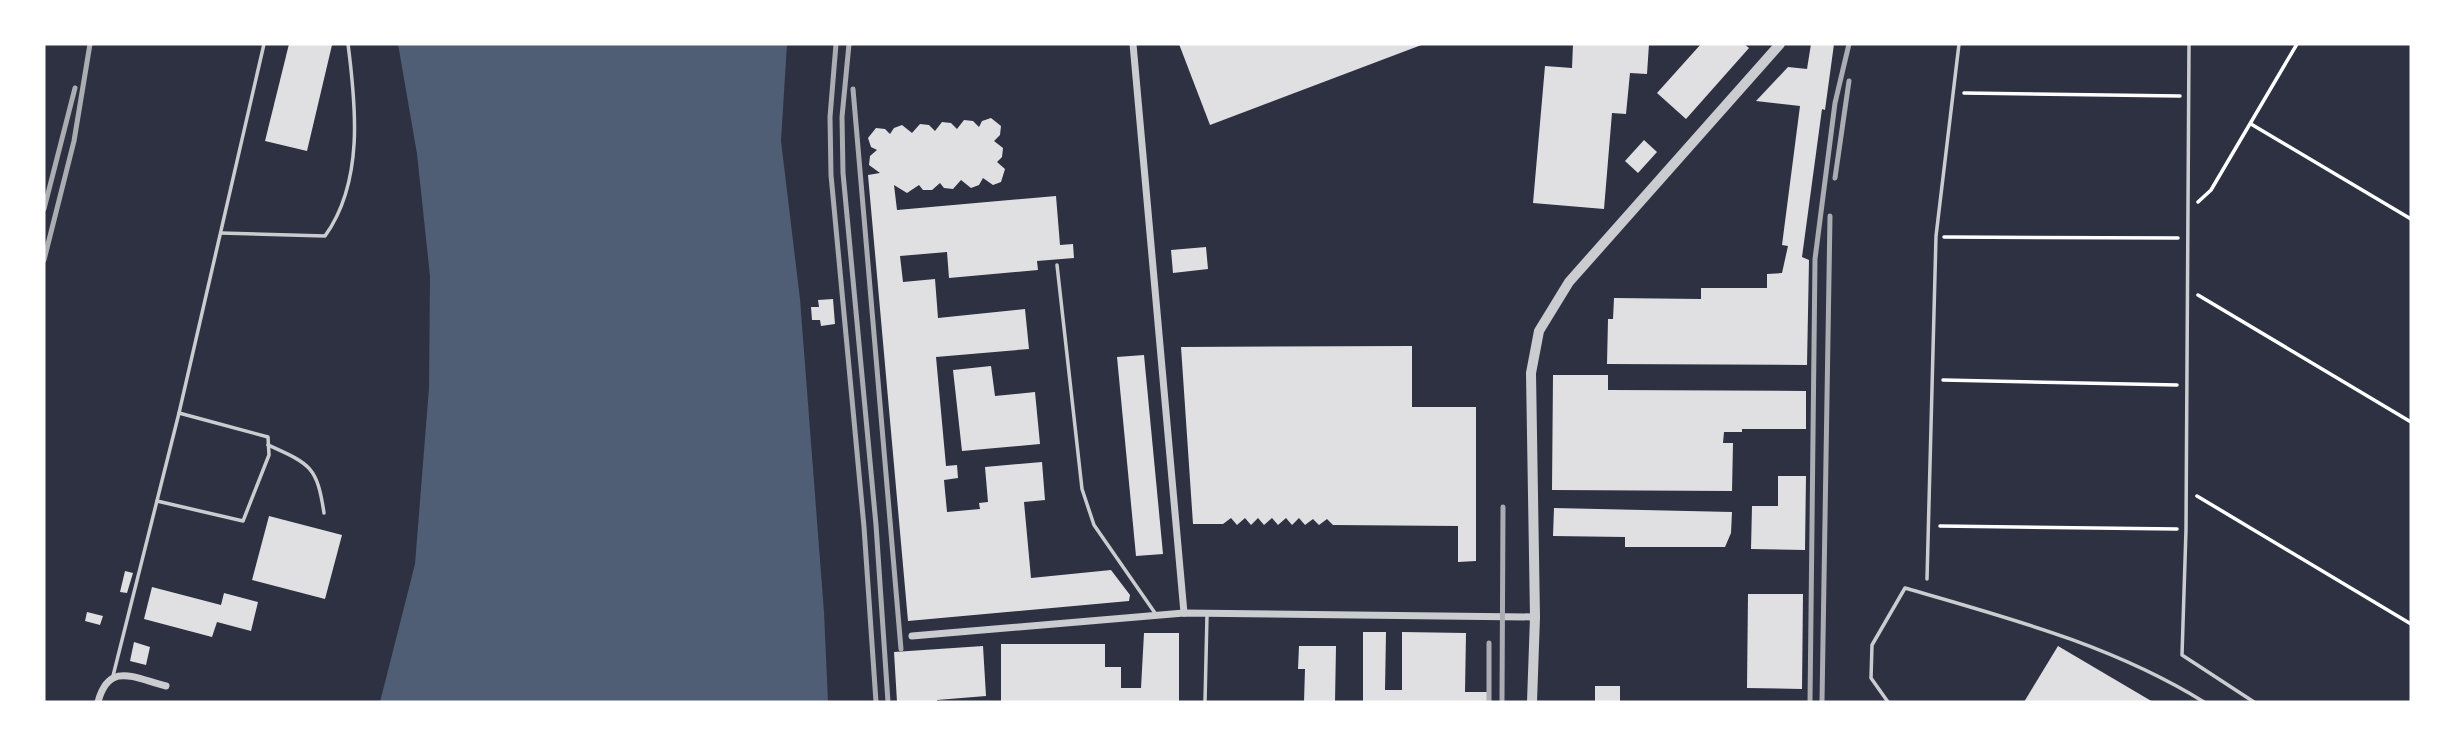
<svg xmlns="http://www.w3.org/2000/svg" width="2455" height="746" font-family="Rubik,sans-serif">
  <rect width="100%" height="100%" fill="#2d3142"/>
  <path fill="#4f5d75" d="M 398,44 L 787,44 L 781,141 L 800,299 L 824,612 L 828,702 L 380,702 L 415,564 L 429,388 L 430,276 L 417,154 Z"/>
  <g fill="#e0e0e3">
    <path d="M 289,44 L 332,45 L 307,151 L 265,141 Z"/>
    <path d="M 1179,44 L 1424,44 L 1210,125 Z"/>
    <path d="M 1573,44 L 1649,44 L 1647,74 L 1630,73 L 1626,114 L 1612,113 L 1604,209 L 1533,203 L 1545,66 L 1572,68 Z"/>
    <path d="M 1701,44 L 1744,44 L 1749,48 L 1686,119 L 1657,93 Z"/>
    <path d="M 1811,44 L 1834,44 L 1825,110 L 1822,109 L 1802,257 L 1809,260 L 1807,365 L 1607,364 L 1608,319 L 1613,319 L 1614,298 L 1701,299 L 1701,288 L 1767,288 L 1767,274 L 1782,273 L 1788,246 L 1782,245 L 1800,106 L 1756,101 L 1788,67 L 1807,69 Z"/>
    <path d="M 991,118 L 1001,126 L 1000,135 L 994,141 L 1003,148 L 1002,157 L 997,162 L 1005,169 L 1001,182 L 993,185 L 983,178 L 979,185 L 971,188 L 961,180 L 953,189 L 944,188 L 940,183 L 932,190 L 923,190 L 919,185 L 907,193 L 894,185 L 897,210 L 1056,196 L 1060,245 L 1073,244 L 1074,258 L 1037,261 L 1038,270 L 949,278 L 947,252 L 900,256 L 903,282 L 935,279 L 938,318 L 1025,309 L 1029,349 L 936,357 L 946,466 L 957,465 L 958,478 L 944,480 L 947,512 L 980,509 L 979,503 L 988,502 L 985,467 L 1042,462 L 1045,500 L 1024,502 L 1031,578 L 1111,570 L 1130,595 L 1129,601 L 908,621 L 868,175 L 880,173 L 869,165 L 870,156 L 877,150 L 871,147 L 868,138 L 876,128 L 885,129 L 890,134 L 894,128 L 902,125 L 912,133 L 920,124 L 929,125 L 935,131 L 942,122 L 951,123 L 957,129 L 964,120 L 973,121 L 979,127 L 982,121 Z"/>
    <path d="M 1644,140 L 1657,152 L 1638,173 L 1625,161 Z"/>
    <path d="M 1206,247 L 1208,269 L 1173,273 L 1171,250 Z"/>
    <path d="M 833,299 L 835,324 L 821,326 L 820,320 L 812,320 L 811,307 L 819,307 L 818,300 Z"/>
    <path d="M 1412,346 L 1412,407 L 1476,407 L 1476,561 L 1458,562 L 1458,526 L 1333,525 L 1327,519 L 1319,525 L 1313,519 L 1305,525 L 1299,518 L 1292,525 L 1286,518 L 1278,525 L 1272,518 L 1264,525 L 1258,518 L 1251,525 L 1245,518 L 1237,525 L 1231,518 L 1223,524 L 1193,524 L 1181,347 Z"/>
    <path d="M 1144,355 L 1163,554 L 1136,556 L 1117,357 Z"/>
    <path d="M 991,366 L 995,396 L 1035,392 L 1040,444 L 962,451 L 953,370 Z"/>
    <path d="M 1553,375 L 1608,375 L 1608,390 L 1806,391 L 1806,429 L 1742,429 L 1742,432 L 1724,432 L 1723,443 L 1733,443 L 1732,491 L 1552,490 Z"/>
    <path d="M 1778,476 L 1806,476 L 1805,550 L 1751,549 L 1752,506 L 1778,506 Z"/>
    <path d="M 1554,508 L 1732,512 L 1731,533 L 1725,547 L 1625,547 L 1625,537 L 1553,536 Z"/>
    <path d="M 269,516 L 342,535 L 325,599 L 252,580 Z"/>
    <path d="M 125,571 L 133,573 L 127,593 L 120,592 Z"/>
    <path d="M 152,587 L 221,605 L 224,593 L 258,602 L 251,631 L 217,622 L 212,637 L 144,619 Z"/>
    <path d="M 1748,594 L 1803,594 L 1802,689 L 1747,688 Z"/>
    <path d="M 87,612 L 103,616 L 100,625 L 85,621 Z"/>
    <path d="M 1363,632 L 1386,632 L 1385,690 L 1402,690 L 1402,632 L 1466,633 L 1465,692 L 1487,692 L 1487,702 L 1363,702 Z"/>
    <path d="M 1144,633 L 1179,633 L 1179,702 L 1001,702 L 1001,644 L 1105,644 L 1105,667 L 1121,667 L 1121,688 L 1141,688 Z"/>
    <path d="M 134,642 L 150,647 L 146,665 L 130,661 Z"/>
    <path d="M 983,646 L 986,696 L 937,700 L 937,702 L 897,702 L 894,652 Z"/>
    <path d="M 1299,646 L 1336,646 L 1335,702 L 1304,702 L 1305,669 L 1298,669 Z"/>
    <path d="M 2058,646 L 2153,702 L 2024,702 Z"/>
    <rect x="1595" y="686" width="25" height="16"/>
  </g>
  <g fill="none" stroke-linecap="round" stroke-linejoin="round">
    <g stroke="#fff" stroke-width="3.5">
      <path d="M 1964,93 L 2180,96"/>
      <path d="M 2251,124 L 2411,219"/>
      <path d="M 2198,202 L 2211,190 L 2297,44"/>
      <path d="M 1944,237 L 2178,238"/>
      <path d="M 2198,295 L 2411,422"/>
      <path d="M 1943,380 L 2177,385"/>
      <path d="M 2197,496 L 2411,624"/>
      <path d="M 1940,526 L 2177,529"/>
    </g>
    <g stroke="#caccd0" stroke-width="3.5">
      <path d="M 2189,44 L 2186,530 L 2182,655 L 2254,702"/>
      <path d="M 221,233 L 325,236 C 364,182 356,106 348,44"/>
      <path d="M 1057,265 L 1082,489 L 1094,525 L 1155,613"/>
      <path d="M 268,445 C 310,464 317,466 324,513"/>
      <path d="M 157,501 L 243,521 L 269,455 L 268,437 L 179,413"/>
      <path d="M 1927,579 L 1936,236 L 1959,44"/>
      <path d="M 113,676 L 179,413 L 264,44"/>
      <path d="M 1205,702 L 1207,615"/>
      <path d="M 1888,702 L 1871,678 L 1872,645 L 1905,588 C 2008,618 2112,645 2204,702"/>
    </g>
    <g stroke="#caccd0" stroke-width="7">
      <path d="M 1133,44 L 1184,613"/>
      <path d="M 912,636 L 1184,613 L 1535,617"/>
      <path d="M 98,702 C 109,661 134,678 166,686"/>
    </g>
    <path stroke="#caccd0" stroke-width="10" d="M 1532,702 L 1535,617 L 1531,373 L 1539,331 L 1569,282 L 1780,44"/>
    <g stroke="#abadb3" stroke-width="5">
      <path d="M 836,44 L 830,117 L 831,175 L 864,527 L 876,702"/>
      <path d="M 849,44 L 842,117 L 843,173 L 876,525 L 888,702"/>
      <path d="M 853,89 L 901,649"/>
      <path d="M 1835,178 L 1849,81"/>
      <path d="M 44,209 L 75,88"/>
      <path d="M 44,260 L 74,141 L 90,44"/>
      <path d="M 1489,702 L 1489,643"/>
      <path d="M 1502,702 L 1503,507"/>
      <path d="M 1810,702 L 1815,259 L 1835,103 L 1849,44"/>
      <path d="M 1822,702 L 1830,216"/>
    </g>
  </g>
  <rect width="2455" height="746" fill="none" stroke="#ffffff" stroke-width="91"/>
</svg>
